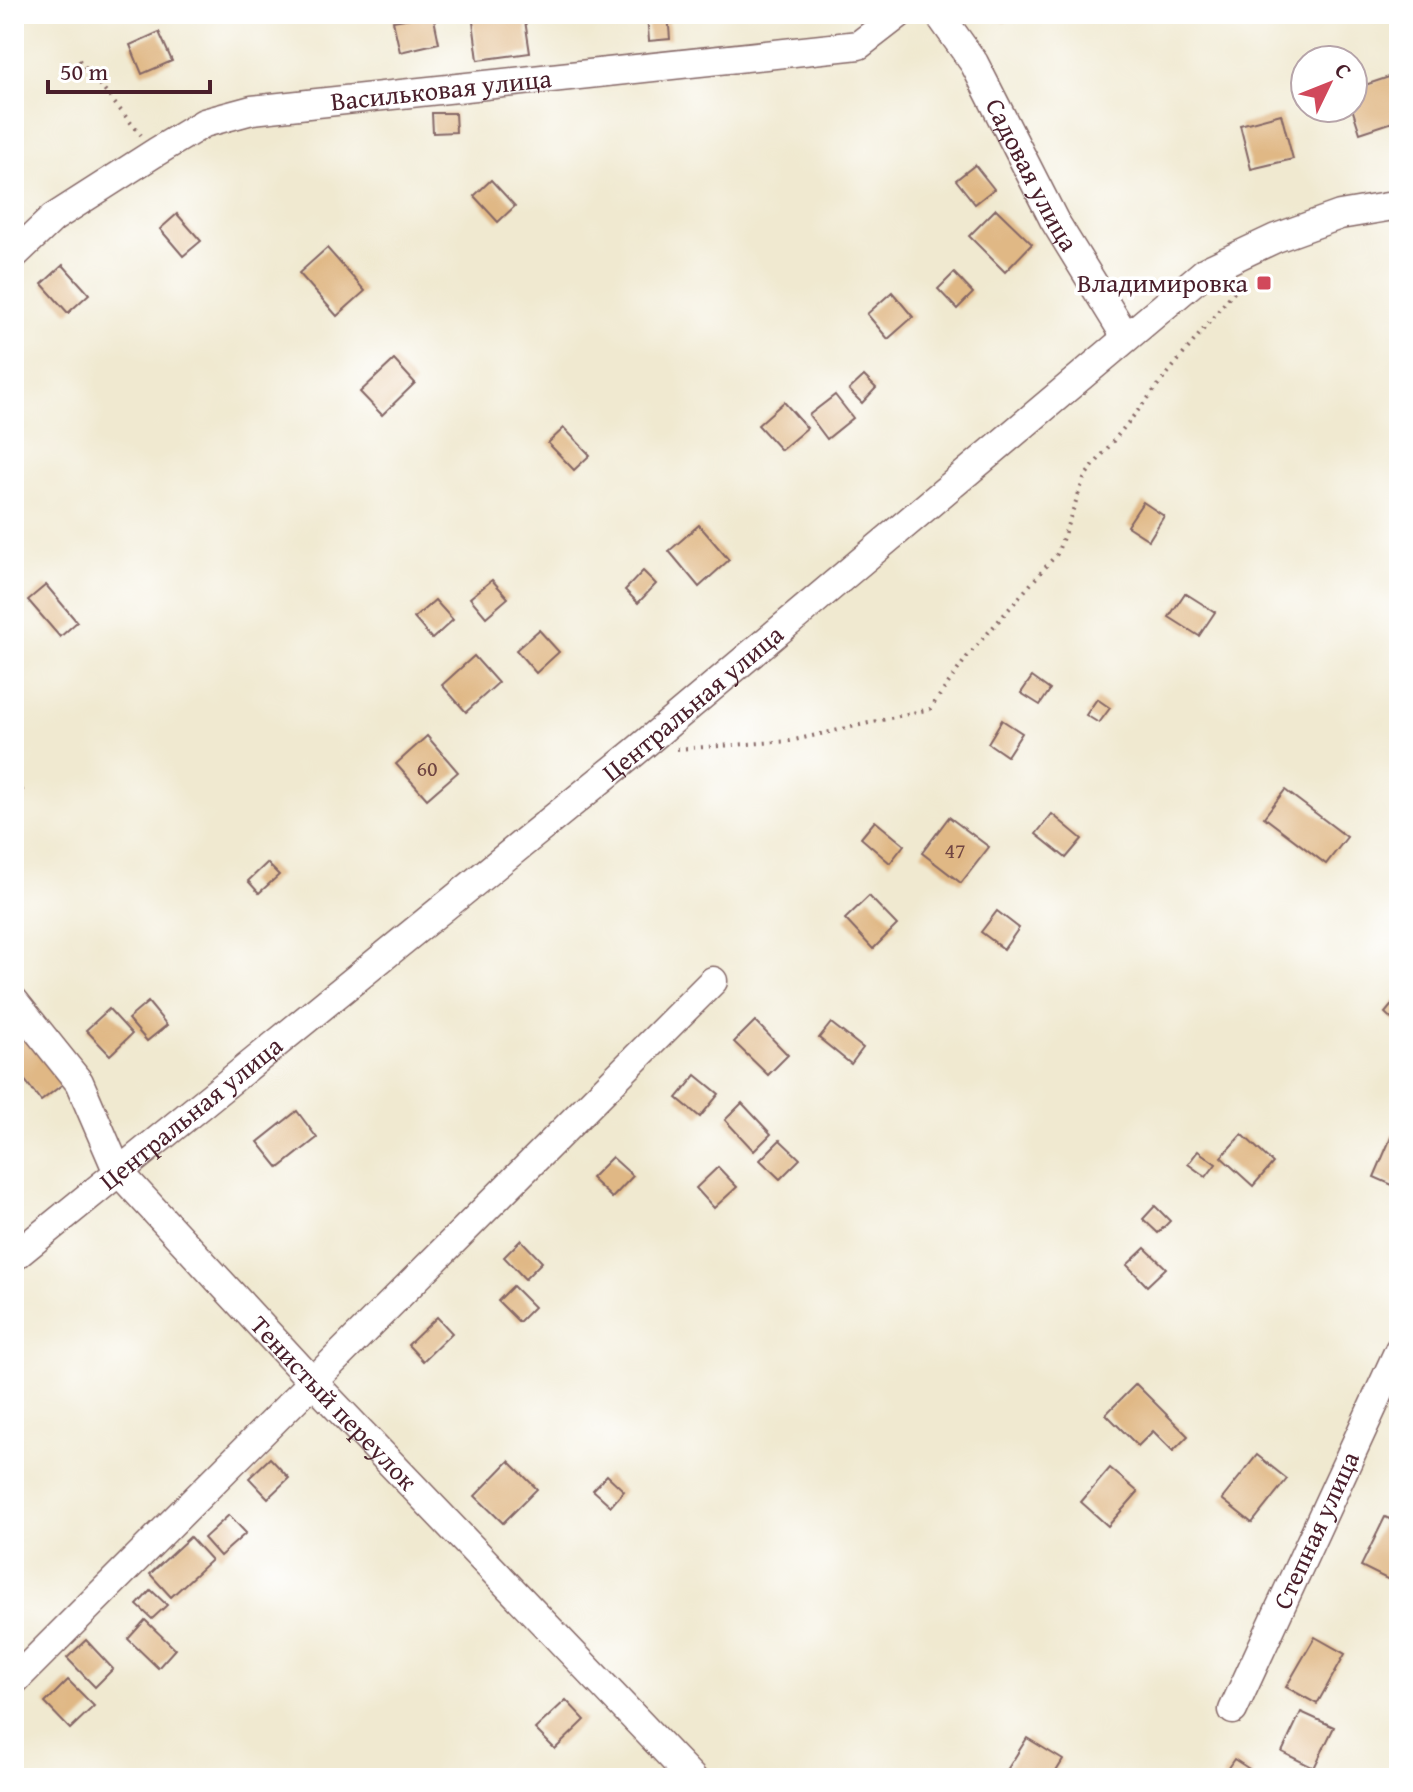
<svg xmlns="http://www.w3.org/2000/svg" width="1413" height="1792" font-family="'Gentium Book Plus',serif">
  <rect width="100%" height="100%" fill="#fff"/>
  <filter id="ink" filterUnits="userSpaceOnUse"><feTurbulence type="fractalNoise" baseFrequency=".0125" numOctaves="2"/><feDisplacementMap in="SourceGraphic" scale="16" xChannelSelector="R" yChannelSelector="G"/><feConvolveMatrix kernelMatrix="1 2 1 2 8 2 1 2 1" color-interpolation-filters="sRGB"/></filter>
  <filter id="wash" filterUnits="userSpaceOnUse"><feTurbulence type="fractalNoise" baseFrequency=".006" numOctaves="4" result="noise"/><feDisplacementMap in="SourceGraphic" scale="32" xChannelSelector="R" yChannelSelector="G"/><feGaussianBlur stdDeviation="1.8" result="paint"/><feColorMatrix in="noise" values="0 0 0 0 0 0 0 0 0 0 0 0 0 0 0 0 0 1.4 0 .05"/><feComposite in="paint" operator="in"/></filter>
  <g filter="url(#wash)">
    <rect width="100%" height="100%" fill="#f0e9d0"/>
    <g id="blocks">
      <g fill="#e0b885">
        <path d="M 433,14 L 439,43 L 400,52 L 393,21 Z"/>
        <path d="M 472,14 L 524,14 L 530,53 L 478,60 Z"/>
        <path d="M 647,14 L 668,14 L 670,39 L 649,41 Z"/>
        <path d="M 999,14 L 1023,14 L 1003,23 Z"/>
        <path d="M 159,32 L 172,61 L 142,74 L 130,45 Z"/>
        <path d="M 1395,75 L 1399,87 L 1399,120 L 1360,133 L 1352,108 L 1353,89 Z"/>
        <path d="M 432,113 L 455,113 L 456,132 L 433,133 Z"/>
        <path d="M 1281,114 L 1293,159 L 1251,169 L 1240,125 Z"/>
        <path d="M 975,165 L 994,189 L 975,204 L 956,180 Z"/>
        <path d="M 491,180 L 515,206 L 498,222 L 474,196 Z"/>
        <path d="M 996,209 L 1032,244 L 1005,272 L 969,236 Z"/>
        <path d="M 177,214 L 201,241 L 183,256 L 160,229 Z"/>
        <path d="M 327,248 L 365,291 L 337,316 L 299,273 Z"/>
        <path d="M 63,265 L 89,294 L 68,313 L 42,284 Z"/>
        <path d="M 954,273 L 973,293 L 957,309 L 938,289 Z"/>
        <path d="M 892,292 L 913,317 L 888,339 L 867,314 Z"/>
        <path d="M 394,360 L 415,383 L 382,415 L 360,392 Z"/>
        <path d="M 864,376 L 876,388 L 862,403 L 849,390 Z"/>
        <path d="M 835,395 L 853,418 L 827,439 L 809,415 Z"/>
        <path d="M 784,402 L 807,428 L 781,450 L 758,425 Z"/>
        <path d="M 564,428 L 590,455 L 574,470 L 548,443 Z"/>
        <path d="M 1143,502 L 1164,516 L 1149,540 L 1127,526 Z"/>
        <path d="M 699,525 L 729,560 L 699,587 L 669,551 Z"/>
        <path d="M 643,571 L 656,584 L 638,603 L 625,590 Z"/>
        <path d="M 492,580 L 508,598 L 486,617 L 470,598 Z"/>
        <path d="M 46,585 L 77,622 L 60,637 L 28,600 Z"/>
        <path d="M 1185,593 L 1215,612 L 1199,636 L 1169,617 Z"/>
        <path d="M 435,600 L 453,620 L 432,639 L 414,618 Z"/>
        <path d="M 539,630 L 559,652 L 536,673 L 516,650 Z"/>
        <path d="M 474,656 L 498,683 L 466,712 L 442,685 Z"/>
        <path d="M 1032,677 L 1050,690 L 1040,705 L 1021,693 Z"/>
        <path d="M 1097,699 L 1110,708 L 1099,723 L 1086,715 Z"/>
        <path d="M 1002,720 L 1022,733 L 1007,756 L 988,743 Z"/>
        <path d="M 427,736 L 458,772 L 427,799 L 396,764 Z"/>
        <path d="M 14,776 L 23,790 L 14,796 Z"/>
        <path d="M 1285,790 L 1347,837 L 1326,864 L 1264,817 Z"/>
        <path d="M 1052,814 L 1082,839 L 1066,858 L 1036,834 Z"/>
        <path d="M 949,817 L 989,847 L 961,883 L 922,853 Z"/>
        <path d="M 875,821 L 904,845 L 890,863 L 861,838 Z"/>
        <path d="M 267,863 L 279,875 L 259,893 L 248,881 Z"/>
        <path d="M 869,896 L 897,925 L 873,949 L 845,919 Z"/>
        <path d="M 997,911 L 1019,928 L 1004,949 L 981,932 Z"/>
        <path d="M 1399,996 L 1399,1026 L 1385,1013 Z"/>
        <path d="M 148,1002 L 167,1025 L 147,1041 L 128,1019 Z"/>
        <path d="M 109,1009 L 132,1034 L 110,1055 L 86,1030 Z"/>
        <path d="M 14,1021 L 63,1084 L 41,1101 L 14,1066 Z"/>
        <path d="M 755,1021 L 788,1055 L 768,1075 L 734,1042 Z"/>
        <path d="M 831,1023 L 863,1048 L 851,1064 L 819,1038 Z"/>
        <path d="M 696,1075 L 719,1094 L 700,1117 L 677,1098 Z"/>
        <path d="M 742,1103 L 771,1134 L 754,1151 L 725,1120 Z"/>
        <path d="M 297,1111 L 317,1138 L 279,1168 L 258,1142 Z"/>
        <path d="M 1242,1134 L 1273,1163 L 1253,1186 L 1221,1157 Z"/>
        <path d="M 1392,1135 L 1399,1138 L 1399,1188 L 1374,1177 Z"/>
        <path d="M 780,1140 L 800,1159 L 780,1179 L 760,1160 Z"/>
        <path d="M 1198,1151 L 1216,1164 L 1206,1177 L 1188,1164 Z"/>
        <path d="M 612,1157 L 633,1176 L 612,1198 L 591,1178 Z"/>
        <path d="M 718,1167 L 737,1187 L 714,1208 L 696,1188 Z"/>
        <path d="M 1155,1206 L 1170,1221 L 1158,1233 L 1143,1219 Z"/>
        <path d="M 521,1240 L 542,1262 L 525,1279 L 504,1257 Z"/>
        <path d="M 1145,1248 L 1166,1268 L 1147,1286 L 1127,1265 Z"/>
        <path d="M 513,1286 L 534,1307 L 519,1322 L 498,1301 Z"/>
        <path d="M 437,1317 L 452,1333 L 423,1361 L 408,1345 Z"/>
        <path d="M 1136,1384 L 1188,1436 L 1173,1451 L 1153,1431 L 1138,1446 L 1106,1414 Z"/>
        <path d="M 1257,1455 L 1287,1479 L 1252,1523 L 1222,1499 Z"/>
        <path d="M 270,1458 L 289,1478 L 268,1498 L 249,1478 Z"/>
        <path d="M 509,1461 L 537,1489 L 503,1523 L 475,1496 Z"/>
        <path d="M 1110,1468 L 1138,1492 L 1108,1526 L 1081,1502 Z"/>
        <path d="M 607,1475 L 624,1491 L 611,1506 L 593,1490 Z"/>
        <path d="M 229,1515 L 246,1533 L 220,1556 L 204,1538 Z"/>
        <path d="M 1385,1517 L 1399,1523 L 1399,1585 L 1361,1566 Z"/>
        <path d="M 190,1537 L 211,1560 L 171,1597 L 150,1574 Z"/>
        <path d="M 151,1590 L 167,1605 L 152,1619 L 137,1605 Z"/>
        <path d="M 145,1620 L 175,1649 L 158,1668 L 128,1639 Z"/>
        <path d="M 1315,1637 L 1345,1654 L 1317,1704 L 1286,1687 Z"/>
        <path d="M 86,1640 L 113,1669 L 95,1687 L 67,1658 Z"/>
        <path d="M 68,1680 L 94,1706 L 70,1729 L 45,1703 Z"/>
        <path d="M 566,1700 L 585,1720 L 555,1749 L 535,1729 Z"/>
        <path d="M 1301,1712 L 1334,1727 L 1314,1768 L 1282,1752 Z"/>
        <path d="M 1027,1738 L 1063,1760 L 1052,1778 L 1002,1778 Z"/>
        <path d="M 1234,1759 L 1254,1772 L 1251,1778 L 1221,1778 Z"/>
      </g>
    </g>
  </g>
  <g filter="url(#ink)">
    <use href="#blocks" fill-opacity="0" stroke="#846665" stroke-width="2"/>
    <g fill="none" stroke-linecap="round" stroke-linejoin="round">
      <g stroke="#846665" stroke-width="31">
        <g id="minor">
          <path id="s1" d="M 939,14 L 974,63 L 1054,220 L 1126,337"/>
          <path id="s2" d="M 14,255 L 53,218 L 156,152 L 204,123 L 252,110 L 859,45 L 899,14"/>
          <path id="s3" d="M 14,1001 L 79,1082 L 117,1170 L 311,1380 L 692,1778"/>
          <path id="s4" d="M 14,1257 L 635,752 L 1206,271 L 1276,238 L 1340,215 L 1399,205"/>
          <path d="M 14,1681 L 713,981"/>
          <path id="s5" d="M 1233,1710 L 1399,1350"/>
        </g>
      </g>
      <g stroke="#846665" stroke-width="4" stroke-dasharray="2 6" stroke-linecap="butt">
        <path d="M 79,60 L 141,135"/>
        <path d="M 677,749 L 790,741 L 930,709 L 967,657 L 1057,554 L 1085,476 L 1240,284"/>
      </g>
      <use href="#minor" stroke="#fff" stroke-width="28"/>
    </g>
  </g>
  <rect fill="#d1495b" stroke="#fff" stroke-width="3" x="1256" y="275" width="16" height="16" rx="4"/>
  <g text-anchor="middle" stroke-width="7" stroke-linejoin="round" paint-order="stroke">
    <g font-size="22" fill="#704542">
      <text x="427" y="776">60</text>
      <text x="955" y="858">47</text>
    </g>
    <g font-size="26" fill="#4a1f2b" stroke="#fff">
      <text dy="9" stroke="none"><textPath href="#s2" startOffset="472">Васильковая улица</textPath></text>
      <text dy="9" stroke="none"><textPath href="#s1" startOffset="186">Садовая улица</textPath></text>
      <text dy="9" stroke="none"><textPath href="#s4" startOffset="876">Центральная улица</textPath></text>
      <text dy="9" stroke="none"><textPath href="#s4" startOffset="228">Центральная улица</textPath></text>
      <text dy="9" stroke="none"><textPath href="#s3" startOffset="518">Тенистый переулок</textPath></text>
      <text dy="9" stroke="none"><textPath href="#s5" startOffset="198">Степная улица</textPath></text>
    </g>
    <g font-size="26" fill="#4a1f2b" stroke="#fff" text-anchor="end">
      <text x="1248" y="292">Владимировка</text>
    </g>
  </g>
  <rect width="1413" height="1792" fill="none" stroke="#fff" stroke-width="48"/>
  <g transform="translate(1329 84) rotate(47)"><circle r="38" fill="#ffffff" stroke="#b7a5aa" stroke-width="2"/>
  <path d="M0-6L14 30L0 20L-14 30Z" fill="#d1495b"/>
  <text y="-12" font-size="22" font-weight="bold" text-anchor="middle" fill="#4a1f2b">С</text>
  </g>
  <path d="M48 80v12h162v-12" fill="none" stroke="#4a1f2b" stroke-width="4"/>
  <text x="60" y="80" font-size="24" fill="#4a1f2b" stroke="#ffffff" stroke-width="6" paint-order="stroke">50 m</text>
</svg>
